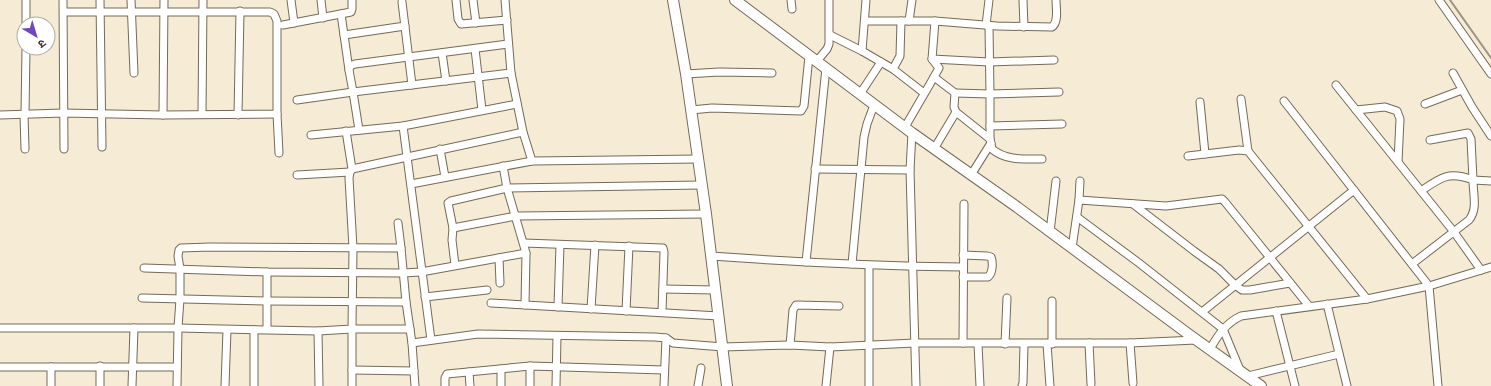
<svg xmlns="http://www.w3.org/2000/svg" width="1491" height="386" font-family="Cabin,'Noto Sans Devanagari',sans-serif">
  <rect width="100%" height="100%" fill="#f6ebd5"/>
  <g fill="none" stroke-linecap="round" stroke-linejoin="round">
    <g stroke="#746a57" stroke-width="9">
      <g id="street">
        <path d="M 63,0 L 64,149"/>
        <path d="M 100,0 L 102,147"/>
        <path d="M 131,0 L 134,73"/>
        <path d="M 291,0 L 294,23"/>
        <path d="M 321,0 L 323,18"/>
        <path d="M 456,0 L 458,19 L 461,24 L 507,20"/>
        <path d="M 473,0 L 476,23"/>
        <path d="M 505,0 L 511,73 L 523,132 L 532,161"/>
        <path d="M 791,0 L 792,9"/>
        <path d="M 866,0 L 862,51 L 893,69 L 924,93"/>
        <path d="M 1023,0 L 1024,27"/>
        <path d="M 1439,0 L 1491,74"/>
        <path d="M 402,2 L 412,85"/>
        <path d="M 341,14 L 349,70"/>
        <path d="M 865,21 L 935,21 L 997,26 L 1052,27 C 1059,22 1056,8 1056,0"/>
        <path d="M 909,21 L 912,0"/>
        <path d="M 935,21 L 932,59 L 939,68 L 934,77 L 955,93 L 954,107 L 956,112 L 990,139 L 992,149 C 1006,161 1025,159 1042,159"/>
        <path d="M 26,24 L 26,0"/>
        <path d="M 283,25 L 351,12 L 352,9 L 352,0"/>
        <path d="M 986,25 L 989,0"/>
        <path d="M 989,26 L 990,94 L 1059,92"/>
        <path d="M 344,35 L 405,26"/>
        <path d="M 830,35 L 862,51"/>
        <path d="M 508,44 L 355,64 L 350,66 L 349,70 L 353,92 L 511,73"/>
        <path d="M 475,49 L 482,110"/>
        <path d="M 442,53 L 446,81"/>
        <path d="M 932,59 L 989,62 L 1054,60"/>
        <path d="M 817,61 L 827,49 L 829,44 L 829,0"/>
        <path d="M 893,69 L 900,56 L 901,21"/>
        <path d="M 1453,73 L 1472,107 L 1491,136"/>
        <path d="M 686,74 L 719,72 L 772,73"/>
        <path d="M 1336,85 L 1454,232 L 1481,270"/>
        <path d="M 955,93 L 990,94 L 990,139"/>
        <path d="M 860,94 L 881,62"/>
        <path d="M 1241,99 L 1248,151"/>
        <path d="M 297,100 L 353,92 L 359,130"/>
        <path d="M 1284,101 L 1429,286 L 1438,386"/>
        <path d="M 1200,102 L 1205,154"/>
        <path d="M 1425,104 L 1462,90"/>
        <path d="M 691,110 L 712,108 L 801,111 L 804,106 L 809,56"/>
        <path d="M 1356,110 L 1385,107 L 1397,111 L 1400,119 L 1398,162"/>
        <path d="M 24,114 L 25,149"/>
        <path d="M 25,114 L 26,48"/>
        <path d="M 202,114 L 203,0"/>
        <path d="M 277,114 L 279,153"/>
        <path d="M 0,115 L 63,113 L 163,115 L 277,114 L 277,21 L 274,14 L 270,12 L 64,12"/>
        <path d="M 163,115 L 164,0"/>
        <path d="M 238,115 L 240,11"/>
        <path d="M 403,126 L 431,340"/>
        <path d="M 990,126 L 1062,124"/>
        <path d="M 905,127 L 934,77"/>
        <path d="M 346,131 L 352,169"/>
        <path d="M 311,135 L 403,126 L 517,104"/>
        <path d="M 1430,140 L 1468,133 L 1471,139 L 1473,180 L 1491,181"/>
        <path d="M 440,149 L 445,177"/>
        <path d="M 934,149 L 956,112"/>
        <path d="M 1188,156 L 1239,150 L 1248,151 L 1367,299"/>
        <path d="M 503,166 L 507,188 L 526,253 L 525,305"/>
        <path d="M 815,169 L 910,170 L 916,386"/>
        <path d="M 910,170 L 912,133"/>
        <path d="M 297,175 L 350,172"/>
        <path d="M 971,175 L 991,143"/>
        <path d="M 411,184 L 532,161 L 698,159"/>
        <path d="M 1079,200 L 1080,181"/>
        <path d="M 1133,204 L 1194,251 L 1219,269 L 1235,285 L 1242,290 L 1250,290 L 1290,283"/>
        <path d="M 1077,217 L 1139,263 L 1223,329 L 1240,370"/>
        <path d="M 398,223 L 401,248"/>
        <path d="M 453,228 L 516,216 L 706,214"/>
        <path d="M 1050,232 L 1056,181"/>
        <path d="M 524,243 L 663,248 L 664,252 L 662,312"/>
        <path d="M 1072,248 L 1079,200 L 1166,206 L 1222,199 L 1225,202 L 1309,306"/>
        <path d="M 711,256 C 794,262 879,266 963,267"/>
        <path d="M 499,258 L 500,283"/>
        <path d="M 806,262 L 826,68"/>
        <path d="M 852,264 L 864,137 L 867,124 L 874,105"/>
        <path d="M 1412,264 L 1469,220 C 1478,209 1473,194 1473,180 C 1449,171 1441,177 1421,191"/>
        <path d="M 455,265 L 452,240 L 453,228 L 448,203 L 451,201 L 507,188 L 702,185"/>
        <path d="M 869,265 L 869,386"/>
        <path d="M 144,268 L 267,272 L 403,273 L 421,272 L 526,253"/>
        <path d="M 267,272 L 267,329"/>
        <path d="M 963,277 L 988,277 C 993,273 993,262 991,257 L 987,256 L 963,255"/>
        <path d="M 663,289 L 715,290"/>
        <path d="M 425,297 L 487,290"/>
        <path d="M 142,298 L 267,301 L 406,302"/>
        <path d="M 491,303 L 719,316"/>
        <path d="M 1327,304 L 1347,386"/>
        <path d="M 558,307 L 560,245"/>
        <path d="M 591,309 L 595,245"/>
        <path d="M 626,311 L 629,246"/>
        <path d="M 1276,311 L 1295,386"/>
        <path d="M 1202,312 L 1354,190"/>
        <path d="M 0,328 L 178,328 L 318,331 L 352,329 L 353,248 L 349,178 L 350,172 L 352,169 L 523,132"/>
        <path d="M 318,331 L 319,386"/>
        <path d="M 412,343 L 478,334 L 655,337 L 666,338 L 673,343 L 723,347 L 790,345 L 830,347 L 915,343 L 1130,343 L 1196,340"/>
        <path d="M 963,343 L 964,204"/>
        <path d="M 1089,343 L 1091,384"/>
        <path d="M 1130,343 L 1133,383"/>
        <path d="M 978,344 L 980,386"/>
        <path d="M 1005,344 L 1007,298"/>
        <path d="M 1047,344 L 1050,386"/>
        <path d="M 1052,344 L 1052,301"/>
        <path d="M 790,345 L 793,310 L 796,305 L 839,306"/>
        <path d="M 1210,349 C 1218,335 1226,323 1241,316 L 1367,299 L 1429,286 L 1491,267"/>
        <path d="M 0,367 L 177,367"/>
        <path d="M 51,367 L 51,386"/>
        <path d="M 501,369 L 501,386"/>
        <path d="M 352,370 L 414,371"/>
        <path d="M 469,372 L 470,386"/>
        <path d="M 1248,376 L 1339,354"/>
        <path d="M 100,386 L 100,366"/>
        <path d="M 132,386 L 134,328"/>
        <path d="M 177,386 L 178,328 L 180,299 L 180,269 L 178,256 L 179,250 L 181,248 L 210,247 L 401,248 L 406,302 L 412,343 L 415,386"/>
        <path d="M 225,386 L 227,330"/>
        <path d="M 254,386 L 254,330"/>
        <path d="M 352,386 L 352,329 L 410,329"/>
        <path d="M 445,386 L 445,378 L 447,374 L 530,366 L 664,370"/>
        <path d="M 530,386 L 530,366"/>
        <path d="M 556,386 L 557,336"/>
        <path d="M 664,386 L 666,338"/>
        <path d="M 698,386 L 701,368"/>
        <path d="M 826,386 L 830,347"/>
        <path d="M 1022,386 L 1023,383 L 1024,344"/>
      </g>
    </g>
    <g stroke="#746a57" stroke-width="12">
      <g id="secondary">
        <path d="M 673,0 L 686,74 L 706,214 L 727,386"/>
        <path d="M 735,0 L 912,133 L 1017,207 L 1191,336 L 1261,386"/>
      </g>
    </g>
    <use href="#street" stroke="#fff" stroke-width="7"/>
    <use href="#secondary" stroke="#fff" stroke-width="10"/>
    <path stroke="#9b9484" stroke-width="2" d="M 1450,0 L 1491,58"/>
  </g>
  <g transform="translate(36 36) rotate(142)"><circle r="19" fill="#ffffff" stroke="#adaca9"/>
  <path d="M0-3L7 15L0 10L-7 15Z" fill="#7146bf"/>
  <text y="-6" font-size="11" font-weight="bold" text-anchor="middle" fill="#332f27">उ</text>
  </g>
</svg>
